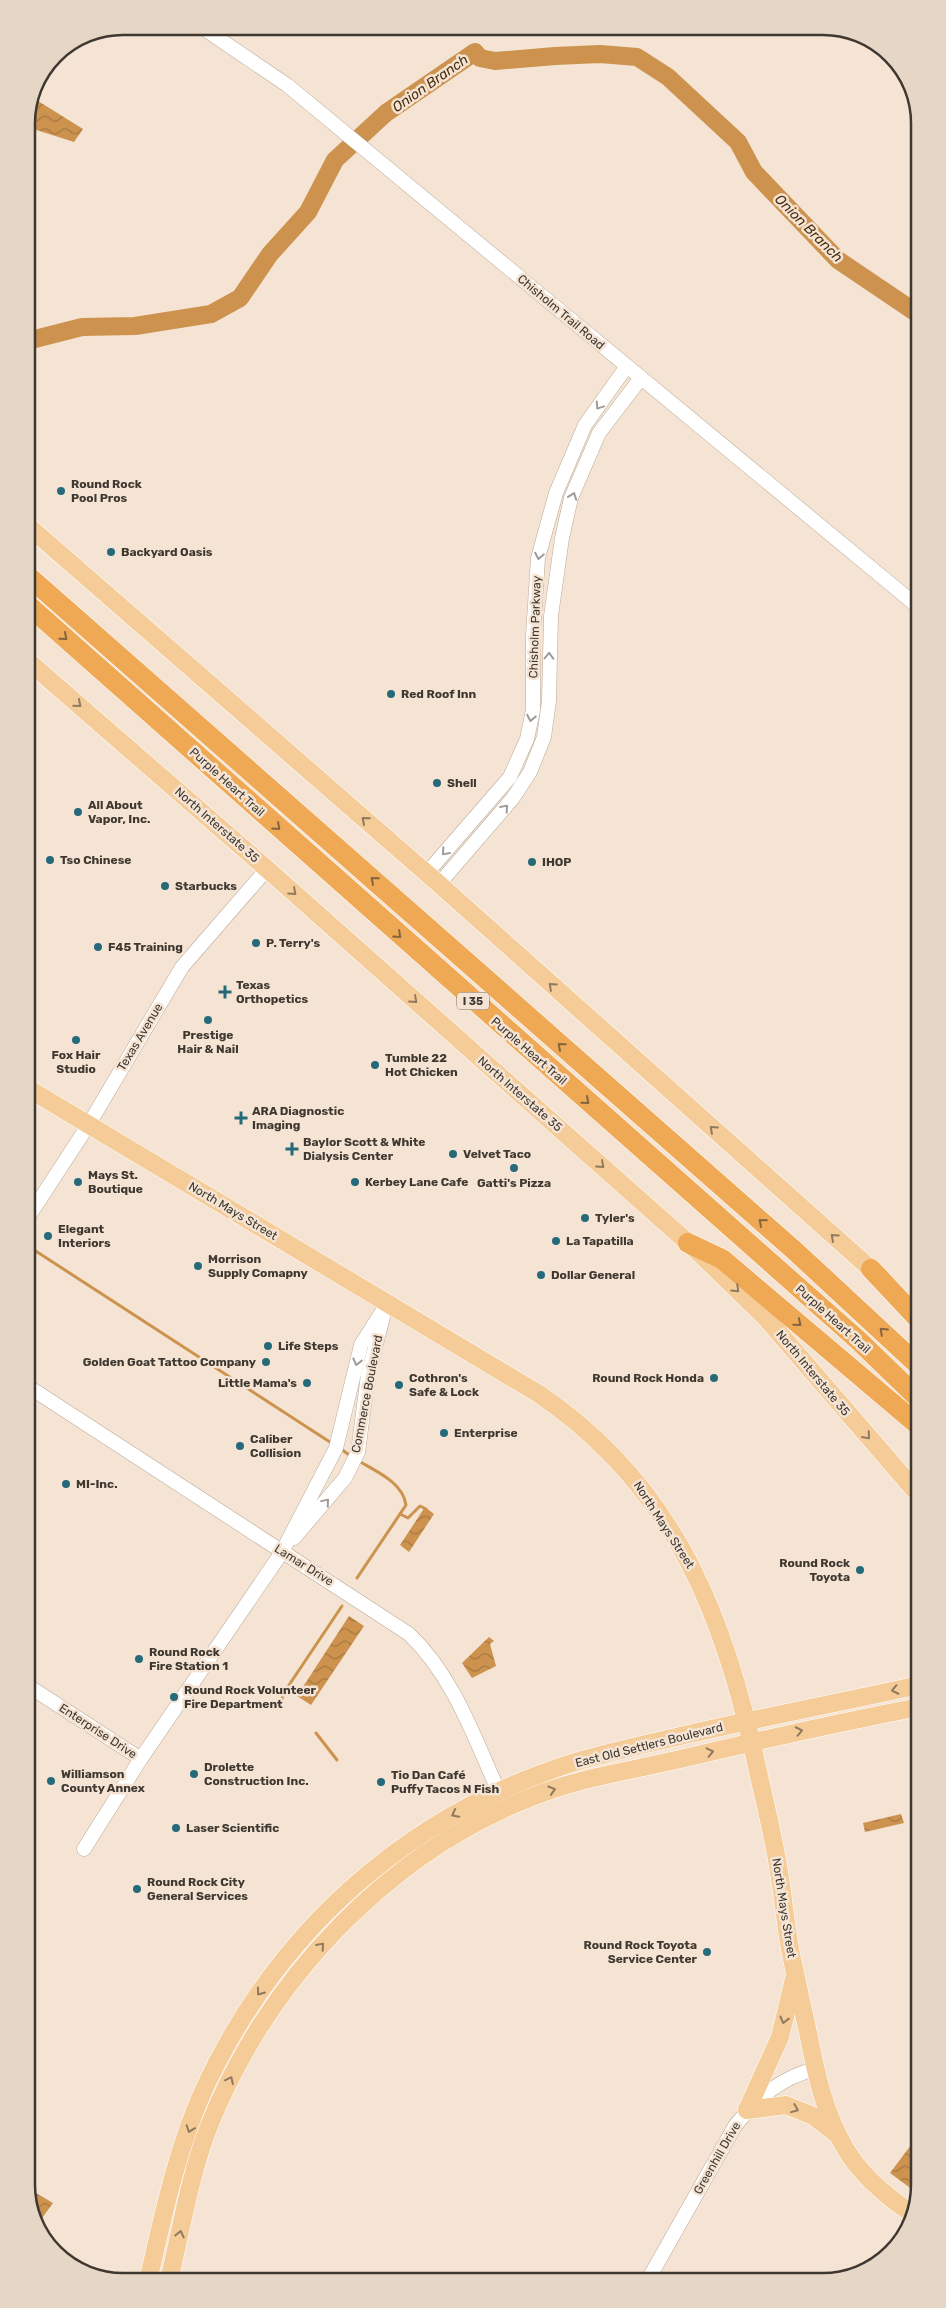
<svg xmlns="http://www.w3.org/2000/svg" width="946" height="2308" font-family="Rubik,sans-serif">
  <defs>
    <pattern id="water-waves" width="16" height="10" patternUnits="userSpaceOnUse" patternTransform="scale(1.25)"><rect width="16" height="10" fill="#cc924e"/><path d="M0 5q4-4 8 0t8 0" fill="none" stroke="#a77841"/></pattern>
  </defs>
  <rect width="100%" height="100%" fill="#f5e4d3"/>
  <g fill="url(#water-waves)">
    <path d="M 38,101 L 83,129 L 74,142 L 27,127 Z"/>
    <path d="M 425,1507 L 434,1514 L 409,1552 L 400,1545 Z"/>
    <path d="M 349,1616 L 364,1626 L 311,1705 L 297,1696 Z"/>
    <path d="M 489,1637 L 494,1641 L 490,1644 L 496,1666 L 472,1678 L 462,1663 Z"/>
    <path d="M 901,1814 L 904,1823 L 865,1832 L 863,1823 Z"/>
    <path d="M 920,2133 L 920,2186 L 917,2193 L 890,2173 Z"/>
    <path d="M 31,2190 L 53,2203 L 37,2225 L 31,2216 Z"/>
  </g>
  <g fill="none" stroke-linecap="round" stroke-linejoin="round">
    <g stroke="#cc924e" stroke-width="3">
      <path d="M 31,1248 L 333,1444"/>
      <path d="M 341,1449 L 352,1457"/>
      <path d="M 357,1460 C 375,1471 403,1482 406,1505 L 357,1578"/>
      <path d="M 400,1514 L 408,1518 L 420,1506 L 426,1509"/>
      <path d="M 281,1703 L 283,1694 L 342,1606"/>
      <path d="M 316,1733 L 337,1760"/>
      <path d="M 56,2250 L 86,2270"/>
    </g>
    <path stroke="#cc924e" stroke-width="18" d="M 27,341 L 82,327 L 135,326 L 211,314 L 240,298 L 270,254 L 308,212 L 335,160 L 386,113 L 475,52 L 480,58 L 495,61 L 555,56 L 600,54 L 637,57 L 668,77 L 738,142 L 754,172 L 838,260 L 915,312"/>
    <g stroke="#baaa99" stroke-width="15">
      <g id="minor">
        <path d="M 200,26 L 287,85 L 916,605"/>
        <path d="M 426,874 L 510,777 L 527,739 L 533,710 L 533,635 L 538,558 L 556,493 L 585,425 L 627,366"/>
        <path d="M 439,884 L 513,798 L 530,772 L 544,737 L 549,701 L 551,616 L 562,538 L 571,498 L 599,433 L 641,378"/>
        <path d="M 29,1216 L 89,1124 L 182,967 L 267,869"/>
        <path d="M 29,1387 L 409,1634 C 456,1679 476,1743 503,1801"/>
        <path d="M 294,1538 L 345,1478 L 358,1452 L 368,1375 L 383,1317"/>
        <path d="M 30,1687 L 141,1759"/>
        <path d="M 84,1849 L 140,1760 L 282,1552 L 336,1448 L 361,1345 L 387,1304"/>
        <path d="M 649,2278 L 735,2126 C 757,2098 780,2078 815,2069"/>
      </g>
    </g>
    <g stroke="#fff" stroke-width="19">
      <g id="major">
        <path d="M 27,525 L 439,884 L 882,1279"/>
        <path d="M 28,661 L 267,869 L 694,1248 L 766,1318 L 918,1494"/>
        <path d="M 29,1089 L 539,1394 C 678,1489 725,1618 759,1776 C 766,1807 774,1839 779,1872 C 784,1901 786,1931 792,1959 C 797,1981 801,2002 806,2023 C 815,2067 822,2109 845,2148 C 860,2174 886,2196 911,2213"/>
        <path d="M 747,2110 L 780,2037 L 794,1979"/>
        <path d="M 747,2110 L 786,2105 L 813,2116 L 835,2133"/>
        <path d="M 148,2281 C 163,2216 177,2148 205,2087 C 279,1929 409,1814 575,1762 C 612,1751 651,1743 689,1734 C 765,1717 842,1702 919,1685"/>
        <path d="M 169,2281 C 181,2230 190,2175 209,2126 C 269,1977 392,1847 545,1792 C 587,1777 632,1770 676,1760 C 756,1741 837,1723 919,1707"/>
      </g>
    </g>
    <g stroke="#fff" stroke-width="21">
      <g id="highway">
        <path d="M 28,576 L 795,1251 L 918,1365"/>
        <path d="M 28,605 L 858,1340 L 918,1398"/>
        <path d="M 688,1243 L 722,1259 L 918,1425"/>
        <path d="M 871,1269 L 918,1319"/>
      </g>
    </g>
    <use href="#minor" stroke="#fff" stroke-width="14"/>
    <use href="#major" stroke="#f5cb98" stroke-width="18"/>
    <use href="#highway" stroke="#efa854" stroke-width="20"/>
  </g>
  <defs><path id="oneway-chevron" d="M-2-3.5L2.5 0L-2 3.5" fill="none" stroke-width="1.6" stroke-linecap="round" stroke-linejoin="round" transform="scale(1.25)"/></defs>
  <g stroke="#9e9c98">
    <use href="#oneway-chevron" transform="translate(599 406) rotate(124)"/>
    <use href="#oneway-chevron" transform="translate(573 496) rotate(-70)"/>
    <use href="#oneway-chevron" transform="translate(539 556) rotate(101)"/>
    <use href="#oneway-chevron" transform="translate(549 656) rotate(-88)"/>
    <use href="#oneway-chevron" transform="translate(531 718) rotate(101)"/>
    <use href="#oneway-chevron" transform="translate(505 808) rotate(-49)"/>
    <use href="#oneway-chevron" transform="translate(445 852) rotate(131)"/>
    <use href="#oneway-chevron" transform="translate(357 1362) rotate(104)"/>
    <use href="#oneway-chevron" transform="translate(326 1502) rotate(-50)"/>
  </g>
  <g stroke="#85653f">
    <use href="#oneway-chevron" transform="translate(64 637) rotate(41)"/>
    <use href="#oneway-chevron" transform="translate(277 827) rotate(42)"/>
    <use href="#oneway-chevron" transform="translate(374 880) rotate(-139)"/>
    <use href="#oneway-chevron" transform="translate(398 935) rotate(42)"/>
    <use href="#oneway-chevron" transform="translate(561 1046) rotate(-139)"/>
    <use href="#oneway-chevron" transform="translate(586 1101) rotate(41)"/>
    <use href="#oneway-chevron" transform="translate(762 1222) rotate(-139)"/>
    <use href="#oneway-chevron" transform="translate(798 1323) rotate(40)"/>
    <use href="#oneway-chevron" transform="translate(883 1331) rotate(-136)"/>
  </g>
  <g stroke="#907a5f">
    <use href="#oneway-chevron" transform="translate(78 704) rotate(40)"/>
    <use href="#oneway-chevron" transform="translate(365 820) rotate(-139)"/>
    <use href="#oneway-chevron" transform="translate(293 892) rotate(42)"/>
    <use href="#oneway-chevron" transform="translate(552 986) rotate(-138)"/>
    <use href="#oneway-chevron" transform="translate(414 1000) rotate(42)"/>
    <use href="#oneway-chevron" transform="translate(713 1129) rotate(-138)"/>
    <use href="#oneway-chevron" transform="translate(601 1165) rotate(42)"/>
    <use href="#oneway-chevron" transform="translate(834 1237) rotate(-138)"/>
    <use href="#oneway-chevron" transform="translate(736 1289) rotate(44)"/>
    <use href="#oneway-chevron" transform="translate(867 1436) rotate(49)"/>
    <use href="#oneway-chevron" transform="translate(895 1690) rotate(168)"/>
    <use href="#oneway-chevron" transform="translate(799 1731) rotate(-12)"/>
    <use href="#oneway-chevron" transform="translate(710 1752) rotate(-13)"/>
    <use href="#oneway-chevron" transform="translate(552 1790) rotate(-17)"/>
    <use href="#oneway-chevron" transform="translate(455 1814) rotate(152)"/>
    <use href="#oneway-chevron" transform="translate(321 1946) rotate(-49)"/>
    <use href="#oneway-chevron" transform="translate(260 1992) rotate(126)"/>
    <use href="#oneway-chevron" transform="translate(784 2020) rotate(104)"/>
    <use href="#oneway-chevron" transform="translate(230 2080) rotate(-64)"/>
    <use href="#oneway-chevron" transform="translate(795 2109) rotate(22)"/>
    <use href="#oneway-chevron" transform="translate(190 2129) rotate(109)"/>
    <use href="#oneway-chevron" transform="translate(180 2234) rotate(-77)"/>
  </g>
  <g fill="#25697a" stroke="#f5e4d3" stroke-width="2">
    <circle cx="61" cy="491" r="5"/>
    <circle cx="111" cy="552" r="5"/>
    <circle cx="391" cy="694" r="5"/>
    <circle cx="437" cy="783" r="5"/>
    <circle cx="78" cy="812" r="5"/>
    <circle cx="50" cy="860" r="5"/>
    <circle cx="532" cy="862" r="5"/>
    <circle cx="165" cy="886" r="5"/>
    <circle cx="256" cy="943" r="5"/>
    <circle cx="98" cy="947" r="5"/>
    <path d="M222.5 984.5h5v5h5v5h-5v5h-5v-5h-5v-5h5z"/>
    <circle cx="208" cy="1020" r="5"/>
    <circle cx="76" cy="1040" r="5"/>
    <circle cx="375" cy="1065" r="5"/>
    <path d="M238.5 1110.5h5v5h5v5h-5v5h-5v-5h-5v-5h5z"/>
    <path d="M289.5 1141.5h5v5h5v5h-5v5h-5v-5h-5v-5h5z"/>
    <circle cx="453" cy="1154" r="5"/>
    <circle cx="514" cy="1168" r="5"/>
    <circle cx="78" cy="1182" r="5"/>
    <circle cx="355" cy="1182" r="5"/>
    <circle cx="585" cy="1218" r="5"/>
    <circle cx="48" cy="1236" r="5"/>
    <circle cx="556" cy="1241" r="5"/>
    <circle cx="198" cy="1266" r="5"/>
    <circle cx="541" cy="1275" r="5"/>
    <circle cx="268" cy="1346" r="5"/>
    <circle cx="266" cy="1362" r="5"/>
    <circle cx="714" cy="1378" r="5"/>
    <circle cx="307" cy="1383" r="5"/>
    <circle cx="399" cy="1385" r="5"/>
    <circle cx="444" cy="1433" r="5"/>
    <circle cx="240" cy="1446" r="5"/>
    <circle cx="66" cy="1484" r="5"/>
    <circle cx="860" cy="1570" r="5"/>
    <circle cx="139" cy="1659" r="5"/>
    <circle cx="174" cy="1697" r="5"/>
    <circle cx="194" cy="1774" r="5"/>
    <circle cx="51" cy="1781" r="5"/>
    <circle cx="381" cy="1782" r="5"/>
    <circle cx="176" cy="1828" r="5"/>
    <circle cx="137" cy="1889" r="5"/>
    <circle cx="707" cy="1952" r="5"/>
  </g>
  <g text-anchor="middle" stroke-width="5" stroke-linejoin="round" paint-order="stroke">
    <rect fill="#f5e4d3" stroke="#756c62" stroke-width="1" x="457" y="992.5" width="32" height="17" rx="4"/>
    <g font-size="11" font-weight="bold" fill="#3e3831">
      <text x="473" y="1005">I 35</text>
    </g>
    <g font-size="12" fill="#3e3831" stroke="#f5e4d3">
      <text transform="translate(561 312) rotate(40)" y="4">Chisholm Trail Road</text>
      <text transform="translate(535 627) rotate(-88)" y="4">Chisholm Parkway</text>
      <text transform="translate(227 782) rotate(42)" y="4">Purple Heart Trail</text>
      <text transform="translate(217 825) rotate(41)" y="4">North Interstate 35</text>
      <text transform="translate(140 1037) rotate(-59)" y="4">Texas Avenue</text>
      <text transform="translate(529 1051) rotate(41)" y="4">Purple Heart Trail</text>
      <text transform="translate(520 1094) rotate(41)" y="4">North Interstate 35</text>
      <text transform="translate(233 1211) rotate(31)" y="4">North Mays Street</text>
      <text transform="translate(833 1319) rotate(42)" y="4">Purple Heart Trail</text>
      <text transform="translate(813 1373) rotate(50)" y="4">North Interstate 35</text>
      <text transform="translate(367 1394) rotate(-79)" y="4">Commerce Boulevard</text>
      <text transform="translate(664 1525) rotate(57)" y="4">North Mays Street</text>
      <text transform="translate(304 1565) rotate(32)" y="4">Lamar Drive</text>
      <text transform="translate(98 1731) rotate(33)" y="4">Enterprise Drive</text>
      <text transform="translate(649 1745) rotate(-14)" y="4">East Old Settlers Boulevard</text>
      <text transform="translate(784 1908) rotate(81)" y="4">North Mays Street</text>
      <text transform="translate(717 2158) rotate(-60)" y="4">Greenhill Drive</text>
    </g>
    <g font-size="12" font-weight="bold" fill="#3e3831" stroke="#f5e4d3" text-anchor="start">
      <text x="71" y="488">Round Rock<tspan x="71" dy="14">Pool Pros</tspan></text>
      <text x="121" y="556">Backyard Oasis</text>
      <text x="401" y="698">Red Roof Inn</text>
      <text x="447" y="787">Shell</text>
      <text x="88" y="809">All About<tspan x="88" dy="14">Vapor, Inc.</tspan></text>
      <text x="60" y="864">Tso Chinese</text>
      <text x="542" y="866">IHOP</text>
      <text x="175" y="890">Starbucks</text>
      <text x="266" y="947">P. Terry's</text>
      <text x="108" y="951">F45 Training</text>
      <text x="236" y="989">Texas<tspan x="236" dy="14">Orthopetics</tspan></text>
      <text x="208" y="1039" text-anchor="middle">Prestige<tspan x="208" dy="14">Hair &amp; Nail</tspan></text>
      <text x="76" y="1059" text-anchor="middle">Fox Hair<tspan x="76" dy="14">Studio</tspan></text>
      <text x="385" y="1062">Tumble 22<tspan x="385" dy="14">Hot Chicken</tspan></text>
      <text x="252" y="1115">ARA Diagnostic<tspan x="252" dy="14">Imaging</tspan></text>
      <text x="303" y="1146">Baylor Scott &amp; White<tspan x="303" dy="14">Dialysis Center</tspan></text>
      <text x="463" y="1158">Velvet Taco</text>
      <text x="88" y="1179">Mays St.<tspan x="88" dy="14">Boutique</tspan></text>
      <text x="365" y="1186">Kerbey Lane Cafe</text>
      <text x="514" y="1187" text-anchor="middle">Gatti's Pizza</text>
      <text x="595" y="1222">Tyler's</text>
      <text x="58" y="1233">Elegant<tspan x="58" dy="14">Interiors</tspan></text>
      <text x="566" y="1245">La Tapatilla</text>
      <text x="208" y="1263">Morrison<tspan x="208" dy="14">Supply Comapny</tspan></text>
      <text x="551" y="1279">Dollar General</text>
      <text x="278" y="1350">Life Steps</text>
      <text x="256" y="1366" text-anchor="end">Golden Goat Tattoo Company</text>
      <text x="409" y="1382">Cothron's<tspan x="409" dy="14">Safe &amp; Lock</tspan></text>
      <text x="704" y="1382" text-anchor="end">Round Rock Honda</text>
      <text x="297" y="1387" text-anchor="end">Little Mama's</text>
      <text x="454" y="1437">Enterprise</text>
      <text x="250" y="1443">Caliber<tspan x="250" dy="14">Collision</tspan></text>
      <text x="76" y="1488">MI-Inc.</text>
      <text x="850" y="1567" text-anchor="end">Round Rock<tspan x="850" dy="14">Toyota</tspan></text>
      <text x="149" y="1656">Round Rock<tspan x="149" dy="14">Fire Station 1</tspan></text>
      <text x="184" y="1694">Round Rock Volunteer<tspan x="184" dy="14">Fire Department</tspan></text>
      <text x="204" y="1771">Drolette<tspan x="204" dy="14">Construction Inc.</tspan></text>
      <text x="61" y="1778">Williamson<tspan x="61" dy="14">County Annex</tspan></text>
      <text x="391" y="1779">Tio Dan Café<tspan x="391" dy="14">Puffy Tacos N Fish</tspan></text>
      <text x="186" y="1832">Laser Scientific</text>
      <text x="147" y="1886">Round Rock City<tspan x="147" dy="14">General Services</tspan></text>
      <text x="697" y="1949" text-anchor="end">Round Rock Toyota<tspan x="697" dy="14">Service Center</tspan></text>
    </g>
    <g font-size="14" font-style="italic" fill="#482f12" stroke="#f5e4d3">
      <text transform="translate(430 83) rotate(-35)" y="5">Onion Branch</text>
      <text transform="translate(809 228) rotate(45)" y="5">Onion Branch</text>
    </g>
  </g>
  <path d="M0 0H946V2308H0ZM123 35H823A88 88 0 0 1 911 123V2185A88 88 0 0 1 823 2273H123A88 88 0 0 1 35 2185V123A88 88 0 0 1 123 35Z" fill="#e6d6c6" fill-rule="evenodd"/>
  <path fill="none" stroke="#3e3831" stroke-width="2.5" d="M123 35H823A88 88 0 0 1 911 123V2185A88 88 0 0 1 823 2273H123A88 88 0 0 1 35 2185V123A88 88 0 0 1 123 35Z"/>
</svg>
